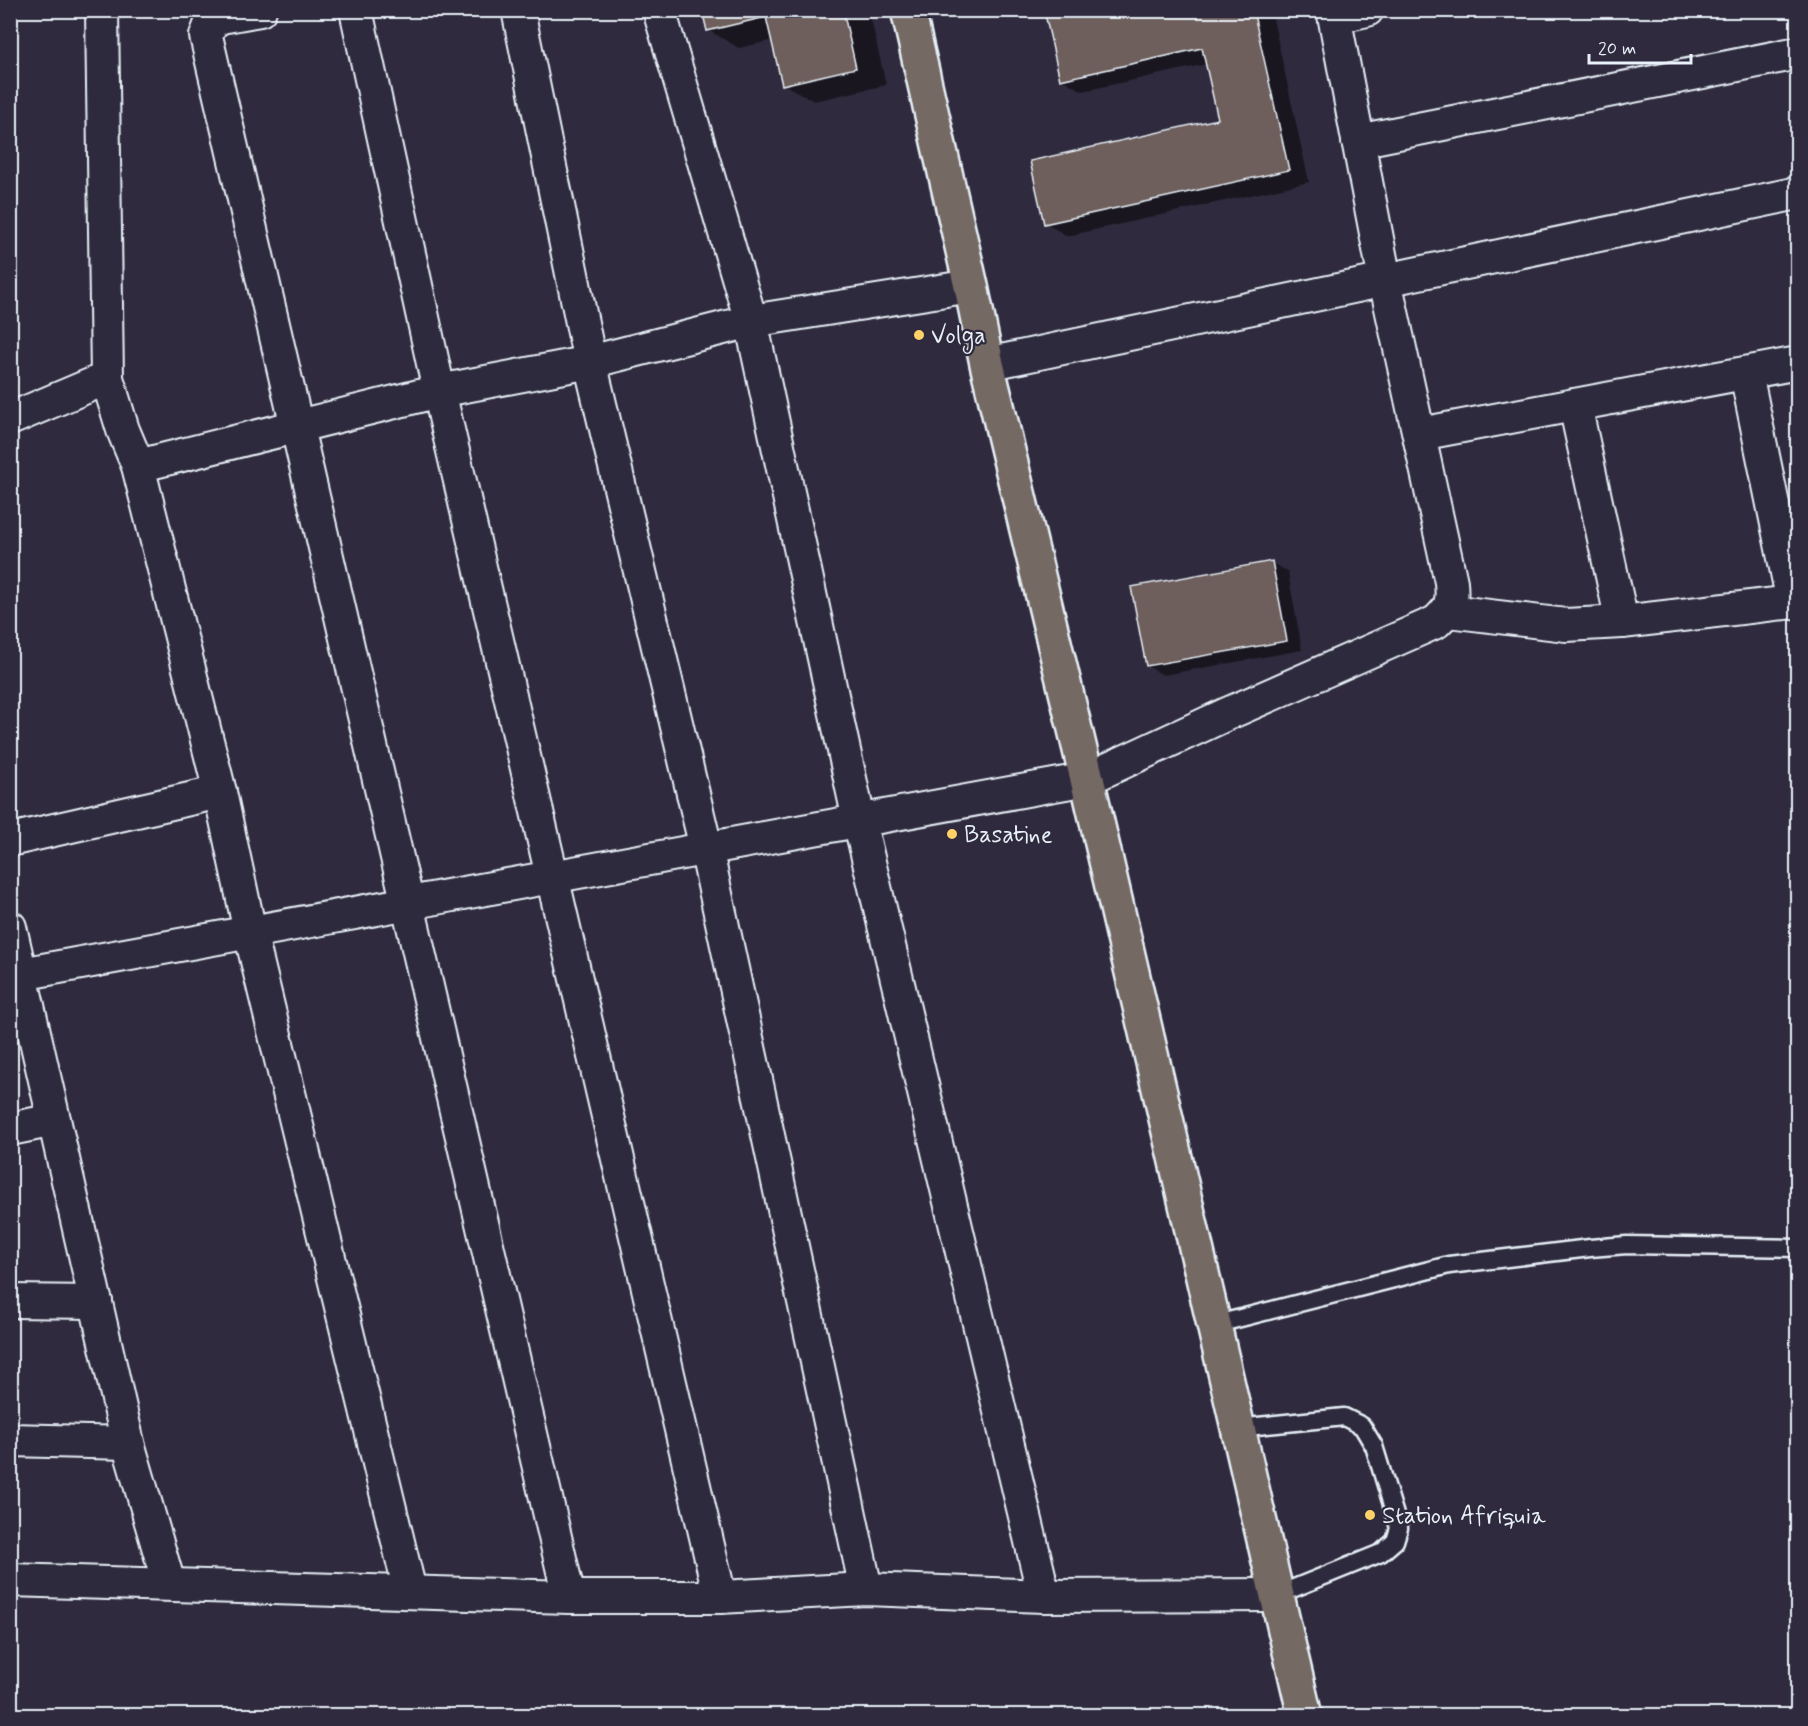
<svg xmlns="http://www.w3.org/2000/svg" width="1808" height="1726" font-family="Mynerve,sans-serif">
  <rect width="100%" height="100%" fill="#2f2a3d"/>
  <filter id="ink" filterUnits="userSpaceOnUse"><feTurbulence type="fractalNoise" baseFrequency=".0167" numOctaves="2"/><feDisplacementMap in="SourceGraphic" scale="12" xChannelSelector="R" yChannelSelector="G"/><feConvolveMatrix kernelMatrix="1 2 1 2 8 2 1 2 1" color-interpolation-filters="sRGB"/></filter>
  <g filter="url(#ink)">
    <g fill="#0007">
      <path d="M 704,10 L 869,10 L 886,85 L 814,101 L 783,84 L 773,40 L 739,48 L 708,30 Z"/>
      <path d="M 1067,10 L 1271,10 L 1309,182 L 1067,236 L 1046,223 L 1219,120 L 1207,64 L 1083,91 L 1061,79 Z"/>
      <path d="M 1272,563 L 1288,572 L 1302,650 L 1163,675 L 1147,666 Z"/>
    </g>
    <g fill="#6e5e5b" stroke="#e8f1f8" stroke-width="1.5">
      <path d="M 702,10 L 843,10 L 856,68 L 782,85 L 766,17 L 707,31 Z"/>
      <path d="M 1060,10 L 1253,10 L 1289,170 L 1044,224 L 1030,161 L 1218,119 L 1202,48 L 1060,80 L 1045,14 Z"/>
      <path d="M 1272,561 L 1287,641 L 1146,666 L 1131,587 Z"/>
    </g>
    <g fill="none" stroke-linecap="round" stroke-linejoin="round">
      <g stroke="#e8f1f8" stroke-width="21">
        <g id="lane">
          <path d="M 1213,1325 L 1449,1265 L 1590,1248 L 1627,1245 L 1798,1248"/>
          <path d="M 1238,1428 L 1344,1417 L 1362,1426 L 1374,1446 L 1399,1528 L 1395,1541 L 1381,1553 L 1277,1595"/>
        </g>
      </g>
      <g stroke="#e8f1f8" stroke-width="36">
        <g id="street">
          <path d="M 102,10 L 107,378 L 123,430 L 138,466 L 220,792 L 250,932 L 410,1591"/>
          <path d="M 260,10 L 221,17 L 211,23 L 206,36 L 569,1597"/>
          <path d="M 356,10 L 439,391 L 720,1597"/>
          <path d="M 518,10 L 590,362 L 706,848 L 866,1589"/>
          <path d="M 659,10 L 751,321 L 859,820 L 1044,1596"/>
          <path d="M 1335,17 L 1367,10"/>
          <path d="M 1358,141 L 1798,53"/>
          <path d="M 987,364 L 1798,193"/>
          <path d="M 1746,373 L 1793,602 L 1798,602"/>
          <path d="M 1575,405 L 1622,622"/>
          <path d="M 10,419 L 107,378"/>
          <path d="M 1420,434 L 1798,363"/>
          <path d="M 138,466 L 439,391 L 590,362 L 751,321 L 971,286"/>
          <path d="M 1448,611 L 1566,625 L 1622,622 L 1793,602"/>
          <path d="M 10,840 L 220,792"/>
          <path d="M 10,927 L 128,1443 L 169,1584"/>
          <path d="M 10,976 L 1087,779 L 1227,714 L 1436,622 C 1451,608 1453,603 1451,582 L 1385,280 L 1333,10"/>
          <path d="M 10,1129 L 54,1120"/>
          <path d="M 10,1301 L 96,1302"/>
          <path d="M 10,1440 L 128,1443"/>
          <path d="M 10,1580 L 569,1597 L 720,1597 L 866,1589 L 1044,1596 L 1277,1595"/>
        </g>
      </g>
      <g stroke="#e8f1f8" stroke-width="38">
        <path id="highway" d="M 908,10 L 971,286 L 987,364 L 1087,779 L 1305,1716"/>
      </g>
      <use href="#lane" stroke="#2f2a3d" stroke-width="16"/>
      <use href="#street" stroke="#2f2a3d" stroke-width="32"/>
      <use href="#highway" stroke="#756964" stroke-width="33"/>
    </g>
  </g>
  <g fill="#ffd166" stroke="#2f2a3d" stroke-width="2">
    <circle cx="919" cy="335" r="6"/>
    <circle cx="952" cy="834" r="6"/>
    <circle cx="1370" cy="1515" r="6"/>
  </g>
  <g text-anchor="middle" stroke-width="4.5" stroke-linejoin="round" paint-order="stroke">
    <g font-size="24" fill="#e8f1f8" stroke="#2f2a3d" text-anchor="start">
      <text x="931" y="343">Volga</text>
      <text x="964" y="842">Basatine</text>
      <text x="1382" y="1523">Station Afriquia</text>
    </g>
  </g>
  <rect width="1808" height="1726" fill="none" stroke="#2f2a3d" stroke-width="36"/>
  <rect x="18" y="18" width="1772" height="1690" fill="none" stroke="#e8f1f8" stroke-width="2" filter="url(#ink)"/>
  <path d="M1589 54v9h102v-9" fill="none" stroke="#e8f1f8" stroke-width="3"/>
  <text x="1598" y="54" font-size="18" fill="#e8f1f8" stroke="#2f2a3d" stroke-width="4.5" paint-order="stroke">20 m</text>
</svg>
